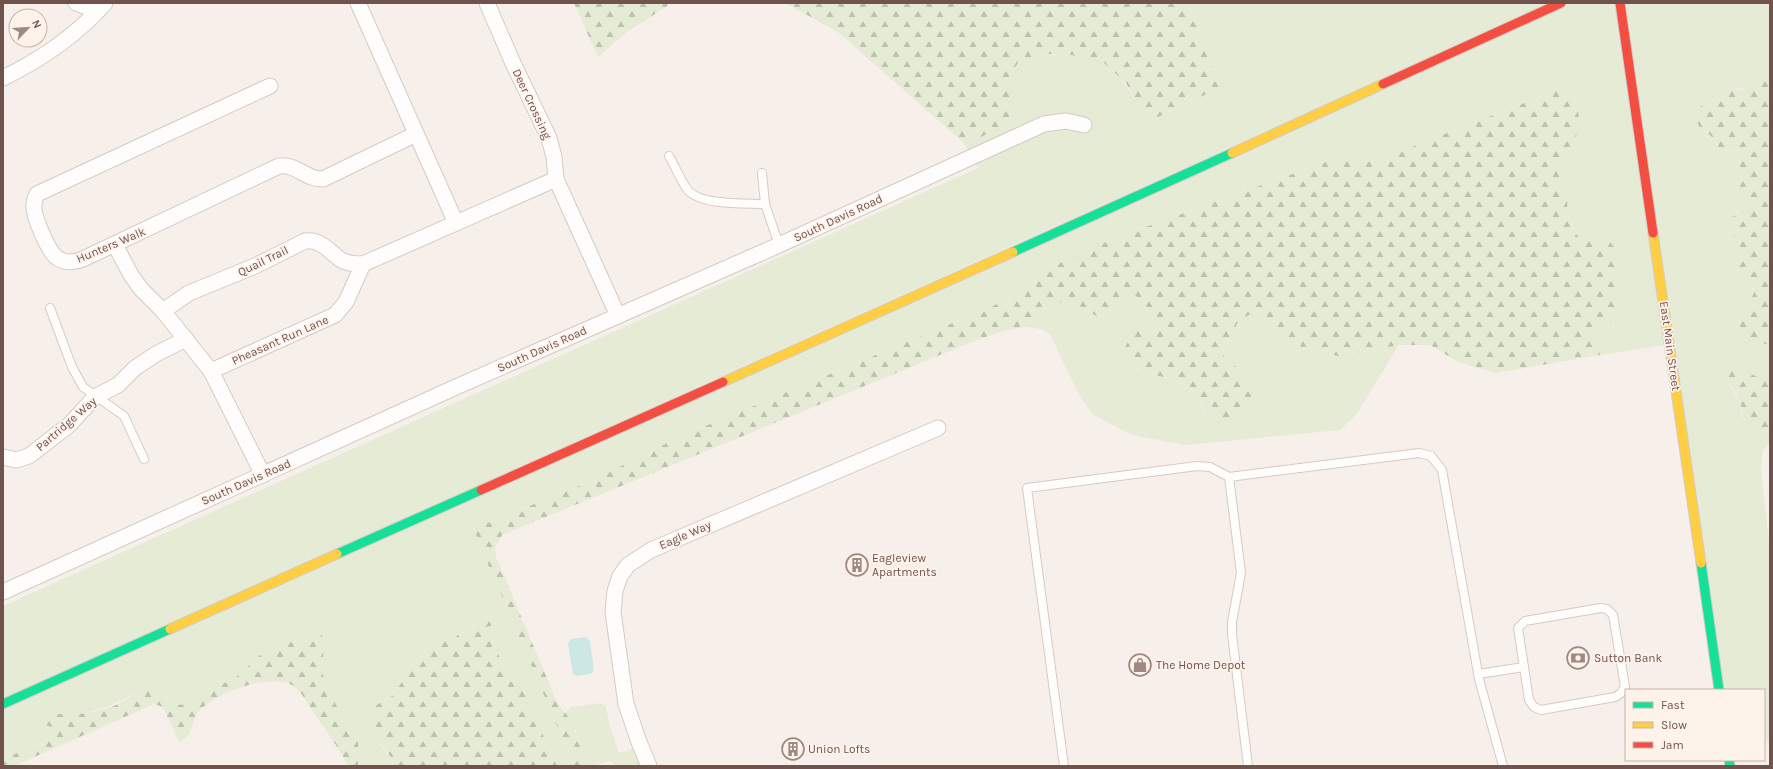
<svg xmlns="http://www.w3.org/2000/svg" width="1773" height="769" font-family="Karla,sans-serif">
  <defs>
    <pattern id="forest-firs" width="22" height="20" patternUnits="userSpaceOnUse"><rect width="22" height="20" fill="#e6ebd5"/><path d="M5 1l3.5 6h-7zM16 11l3.5 6h-7z" fill="#bfc1af"/></pattern>
  </defs>
  <rect width="100%" height="100%" fill="#f6efea"/>
  <g fill="#e6ebd5">
    <path d="M 1187,3 L 1552,3 L 3,699 L 3,606 L 978,168 L 963,142 L 977,139 L 1010,112 C 1009,102 1006,89 1008,79 C 1013,47 1082,52 1103,62 C 1122,72 1136,103 1146,121 L 1152,120 L 1219,88 L 1218,80 Z"/>
    <path d="M 1571,3 L 1615,3 L 1665,345 L 1600,355 L 1595,329 L 1610,323 L 1618,252 L 1600,240 L 1582,241 L 1572,229 L 1567,210 L 1568,195 L 1558,174 L 1560,159 L 1571,149 L 1557,90 L 1381,159 L 1353,162 L 1334,159 L 1115,238 L 1058,264 L 1013,295 L 993,306 L 677,438 L 589,482 L 480,526 L 482,554 L 491,570 L 574,766 L 557,766 L 522,688 L 510,677 L 504,668 L 496,649 L 482,628 L 489,627 L 479,622 L 450,640 L 439,643 L 427,651 L 407,671 L 402,682 L 392,696 L 371,708 L 378,742 L 397,766 L 358,766 L 358,740 L 352,733 C 343,716 324,689 322,669 C 321,657 328,644 321,634 L 313,634 L 263,652 L 239,675 L 185,705 L 174,704 L 164,696 L 141,691 C 117,701 105,711 78,714 L 75,718 L 55,728 L 54,737 L 3,759 L 3,707 Z"/>
    <path d="M 1623,3 L 1770,3 L 1770,77 C 1760,80 1744,90 1735,89 L 1699,126 L 1714,140 L 1717,146 L 1729,153 L 1735,150 L 1740,152 L 1742,156 C 1728,188 1745,180 1748,204 L 1745,209 L 1736,212 L 1754,293 L 1746,308 L 1735,337 L 1770,345 L 1770,383 L 1730,385 L 1740,403 L 1743,422 L 1754,429 L 1770,429 L 1770,443 L 1763,450 L 1761,469 L 1770,552 L 1770,742 L 1764,740 L 1764,690 L 1722,690 Z"/>
    <path d="M 1136,296 C 1146,303 1149,313 1157,323 L 1155,334 L 1136,369 L 1176,381 L 1196,393 L 1205,413 L 1252,392 C 1245,377 1242,368 1225,365 L 1223,353 L 1239,320 L 1253,313 L 1267,317 L 1277,334 L 1308,350 L 1338,356 L 1399,345 L 1356,415 L 1340,430 L 1186,445 L 1132,435 L 1092,414 L 1077,391 L 1050,334 L 1041,329 L 1025,327 L 1041,319 L 1051,307 L 1062,302 L 1073,302 L 1098,317 L 1116,312 L 1124,302 Z"/>
    <path d="M 601,703 L 606,707 L 610,727 L 619,753 L 635,748 L 643,766 L 617,766 L 610,761 L 592,766 L 584,757 L 576,732 L 565,713 L 571,707 Z"/>
  </g>
  <g fill="url(#forest-firs)">
    <path d="M 574,3 L 672,3 L 627,32 L 598,57 Z"/>
    <path d="M 786,3 L 1187,3 L 1218,80 L 1219,88 L 1152,120 L 1146,121 L 1126,83 L 1103,62 L 1071,55 L 1046,54 L 1018,63 L 1008,78 L 1010,113 L 1007,124 L 977,139 L 963,142 L 839,33 Z"/>
    <path d="M 1770,77 L 1770,345 L 1735,337 L 1746,307 L 1754,293 L 1754,288 L 1751,283 L 1742,280 L 1737,264 L 1733,217 C 1737,211 1744,210 1748,204 C 1747,192 1735,185 1736,171 C 1736,166 1740,161 1742,156 L 1740,152 L 1735,150 L 1724,153 C 1719,149 1718,145 1714,140 C 1704,125 1694,135 1699,108 L 1716,94 L 1726,90 L 1741,90 L 1755,82 Z"/>
    <path d="M 1557,90 L 1570,96 L 1578,111 L 1580,125 L 1571,149 L 1560,159 L 1558,174 L 1568,195 L 1567,210 L 1572,229 L 1582,241 L 1600,240 L 1610,242 L 1618,252 L 1617,316 L 1610,323 L 1595,329 L 1600,355 L 1496,373 L 1458,362 L 1430,345 L 1399,345 L 1338,356 L 1308,350 L 1277,334 L 1267,317 L 1253,313 L 1239,320 L 1223,352 L 1225,364 L 1235,366 L 1245,376 L 1252,392 L 1248,406 C 1240,411 1228,420 1218,419 C 1201,418 1204,401 1195,393 C 1192,389 1186,387 1182,384 C 1162,372 1127,378 1125,347 L 1133,334 L 1142,329 L 1155,333 L 1157,323 C 1149,313 1146,302 1136,296 L 1124,302 L 1116,312 L 1098,317 L 1073,302 L 1062,302 L 1051,307 L 1041,319 L 1025,327 L 1003,331 L 974,341 L 502,535 L 495,548 L 496,557 L 557,702 L 572,722 L 584,757 L 592,766 L 574,766 L 491,570 L 482,554 L 476,534 L 480,526 L 589,482 L 677,438 L 993,306 L 1013,295 L 1058,264 L 1115,238 L 1334,159 L 1353,162 L 1381,159 Z"/>
    <path d="M 1728,363 L 1770,383 L 1770,429 L 1754,429 L 1743,422 C 1742,415 1742,408 1740,402 C 1735,388 1724,379 1728,363 Z"/>
    <path d="M 488,620 L 491,621 L 491,626 L 482,628 L 496,649 L 504,668 L 510,677 L 522,688 L 557,766 L 397,766 C 383,744 369,737 371,708 L 392,696 L 402,682 L 407,671 L 427,651 L 439,643 L 450,640 L 479,622 Z"/>
    <path d="M 313,634 L 321,634 C 328,644 321,657 322,669 C 324,689 343,715 352,733 L 358,740 L 358,766 L 347,766 C 346,757 320,722 313,712 C 308,704 300,688 290,684 C 267,674 217,693 200,710 C 190,721 195,736 179,742 L 163,707 L 154,704 L 14,766 L 3,766 L 3,759 L 54,737 L 55,728 L 46,725 L 45,719 L 59,714 L 68,715 L 70,719 L 75,718 L 78,714 L 94,712 L 114,706 L 141,691 L 154,692 L 164,696 L 174,704 L 185,705 L 239,675 L 263,652 Z"/>
  </g>
  <path fill="#cde7e4" d="M 586,637 L 590,641 L 594,670 L 591,674 L 577,676 L 573,674 L 568,644 L 571,639 Z"/>
  <g fill="none" stroke-linecap="round" stroke-linejoin="round">
    <g stroke="#d4cbc7" stroke-width="10">
      <g id="lane">
        <path d="M 669,156 C 675,166 680,179 687,189 C 699,206 746,203 765,204"/>
        <path d="M 762,173 L 765,204 L 779,245"/>
        <path d="M 50,308 L 72,367 L 83,387 L 124,416 L 144,459"/>
        <path d="M 1229,477 L 1241,573 L 1232,622 L 1232,634 L 1248,766"/>
        <path d="M 1601,608 L 1607,609 L 1613,615 L 1625,687 L 1621,693 L 1615,697 L 1541,710 L 1534,707 L 1529,700 L 1518,628 L 1525,621 Z"/>
        <path d="M 1478,674 L 1524,667"/>
        <path d="M 1064,766 L 1027,488 L 1197,466 L 1210,467 L 1229,477 L 1419,453 L 1431,456 L 1442,470 L 1479,679 L 1503,766"/>
      </g>
    </g>
    <g stroke="#d4cbc7" stroke-width="17">
      <g id="street">
        <path d="M 76,3 L 98,11"/>
        <path d="M 358,3 L 456,223"/>
        <path d="M 487,3 L 512,61 L 549,138 L 554,157 L 556,179 L 618,316"/>
        <path d="M 3,78 C 42,59 76,36 105,3"/>
        <path d="M 270,86 L 37,194 C 35,198 34,202 34,206 C 33,216 48,250 56,257 C 64,263 74,263 83,259 L 279,166 C 296,163 306,180 323,179 L 416,134"/>
        <path d="M 115,245 L 131,275 L 141,289 L 163,311 L 211,371 L 263,475"/>
        <path d="M 163,311 L 189,293 L 255,266 L 305,241 C 321,239 330,252 341,260 C 348,264 356,264 363,264"/>
        <path d="M 211,371 L 335,315 L 346,302 L 363,264 L 556,179"/>
        <path d="M 3,457 L 16,460 L 29,456 L 69,425 L 95,397 L 118,385 L 135,368 L 156,354 L 186,339"/>
        <path d="M 3,592 L 456,387 L 779,245 L 1044,124 L 1066,121 L 1084,125"/>
        <path d="M 649,766 L 639,742 L 626,704 L 613,612 L 615,591 L 620,576 L 628,565 L 651,550 L 938,428"/>
      </g>
    </g>
    <g stroke="#d5cac6" stroke-width="11">
      <g id="fast">
        <path d="M 1013,252 L 1232,153"/>
        <path d="M 337,554 L 481,490"/>
        <path d="M 1701,563 L 1719,690"/>
        <path d="M 3,704 L 170,629"/>
        <path d="M 1729,760 L 1730,766"/>
      </g>
    </g>
    <g stroke="#d5cac6" stroke-width="11">
      <g id="slow">
        <path d="M 1232,153 L 1383,84"/>
        <path d="M 1653,233 L 1701,563"/>
        <path d="M 723,382 L 1013,252"/>
        <path d="M 170,629 L 337,554"/>
      </g>
    </g>
    <g stroke="#d5cac6" stroke-width="11">
      <g id="jam">
        <path d="M 1620,3 L 1653,233"/>
        <path d="M 1383,84 L 1561,3"/>
        <path d="M 481,490 L 723,382"/>
      </g>
    </g>
    <use href="#lane" stroke="#fefdfc" stroke-width="8"/>
    <use href="#street" stroke="#fefdfc" stroke-width="15"/>
    <use href="#fast" stroke="#16e098" stroke-width="9"/>
    <use href="#slow" stroke="#ffcf43" stroke-width="9"/>
    <use href="#jam" stroke="#f24e42" stroke-width="9"/>
  </g>
  <defs>
    <g id="building-ring" transform="scale(1.15)"><circle r="9.5" fill="#fef3eb" stroke="#a08983" stroke-width="1.5"/><path d="M-4-6H4V6H1V3H-1V6H-4ZM-2.5-4.3h1.7v1.8h-1.7ZM.8-4.3h1.7v1.8H.8ZM-2.5-1h1.7V.8h-1.7ZM.8-1h1.7V.8H.8Z" fill="#a08983"/></g>
    <g id="bank-ring" transform="scale(1.15)"><circle r="9.5" fill="#fef3eb" stroke="#a08983" stroke-width="1.5"/><path d="M-6-4H6V4H-6ZM0-2.3a2.3 2.3 0 1 0 0 4.6a2.3 2.3 0 1 0 0-4.6Z" fill="#a08983"/></g>
    <g id="shop-ring" transform="scale(1.15)"><circle r="9.5" fill="#fef3eb" stroke="#a08983" stroke-width="1.5"/><path d="M-5-2.5h2.3a2.7 3.5 0 0 1 5.4 0H5L5.5 6h-11ZM-1.5-2.5h3a1.5 2.3 0 0 0-3 0Z" fill="#a08983"/></g>
  </defs>
  <g fill-rule="evenodd">
    <use href="#building-ring" x="857" y="565"/>
    <use href="#bank-ring" x="1578" y="658"/>
    <use href="#shop-ring" x="1140" y="665"/>
    <use href="#building-ring" x="793" y="749"/>
  </g>
  <g text-anchor="middle" stroke-width="3.5" stroke-linejoin="round" paint-order="stroke">
    <g font-size="12" fill="#72524c" stroke="#fef3eb">
      <text transform="translate(532 104) rotate(65)" y="4">Deer Crossing</text>
      <text transform="translate(838 218) rotate(-25)" y="4">South Davis Road</text>
      <text transform="translate(111 245) rotate(-23)" y="4">Hunters Walk</text>
      <text transform="translate(263 261) rotate(-26)" y="4">Quail Trail</text>
      <text transform="translate(280 340) rotate(-24)" y="4">Pheasant Run Lane</text>
      <text transform="translate(1670 346) rotate(82)" y="4">East Main Street</text>
      <text transform="translate(542 349) rotate(-24)" y="4">South Davis Road</text>
      <text transform="translate(66 424) rotate(-41)" y="4">Partridge Way</text>
      <text transform="translate(246 482) rotate(-24)" y="4">South Davis Road</text>
      <text transform="translate(685 535) rotate(-23)" y="4">Eagle Way</text>
    </g>
    <g font-size="12" fill="#72524c" stroke="#fef3eb" text-anchor="start">
      <text x="872" y="562">Eagleview<tspan x="872" dy="14">Apartments</tspan></text>
      <text x="1594" y="662">Sutton Bank</text>
      <text x="1156" y="669">The Home Depot</text>
      <text x="808" y="753">Union Lofts</text>
    </g>
  </g>
  <rect width="1773" height="769" fill="none" stroke="#72524c" stroke-width="8"/>
  <rect x="1625" y="689" width="140" height="72" fill="#fef3eb" stroke="#c6b3ab"/>
  <rect x="1633" y="702" width="20" height="6" fill="#16e098" stroke="#c6b3ab"/>
  <text x="1661" y="709" font-size="12" fill="#72524c">Fast</text>
  <rect x="1633" y="722" width="20" height="6" fill="#ffcf43" stroke="#c6b3ab"/>
  <text x="1661" y="729" font-size="12" fill="#72524c">Slow</text>
  <rect x="1633" y="742" width="20" height="6" fill="#f24e42" stroke="#c6b3ab"/>
  <text x="1661" y="749" font-size="12" fill="#72524c">Jam</text>
  <g transform="translate(28 28) rotate(65)"><circle r="19" fill="#fef3eb" stroke="#c6b3ab"/>
  <path d="M0-3L7 15L0 10L-7 15Z" fill="#a08983"/>
  <text y="-6" font-size="11" font-weight="bold" text-anchor="middle" fill="#72524c">N</text>
  </g>
</svg>
